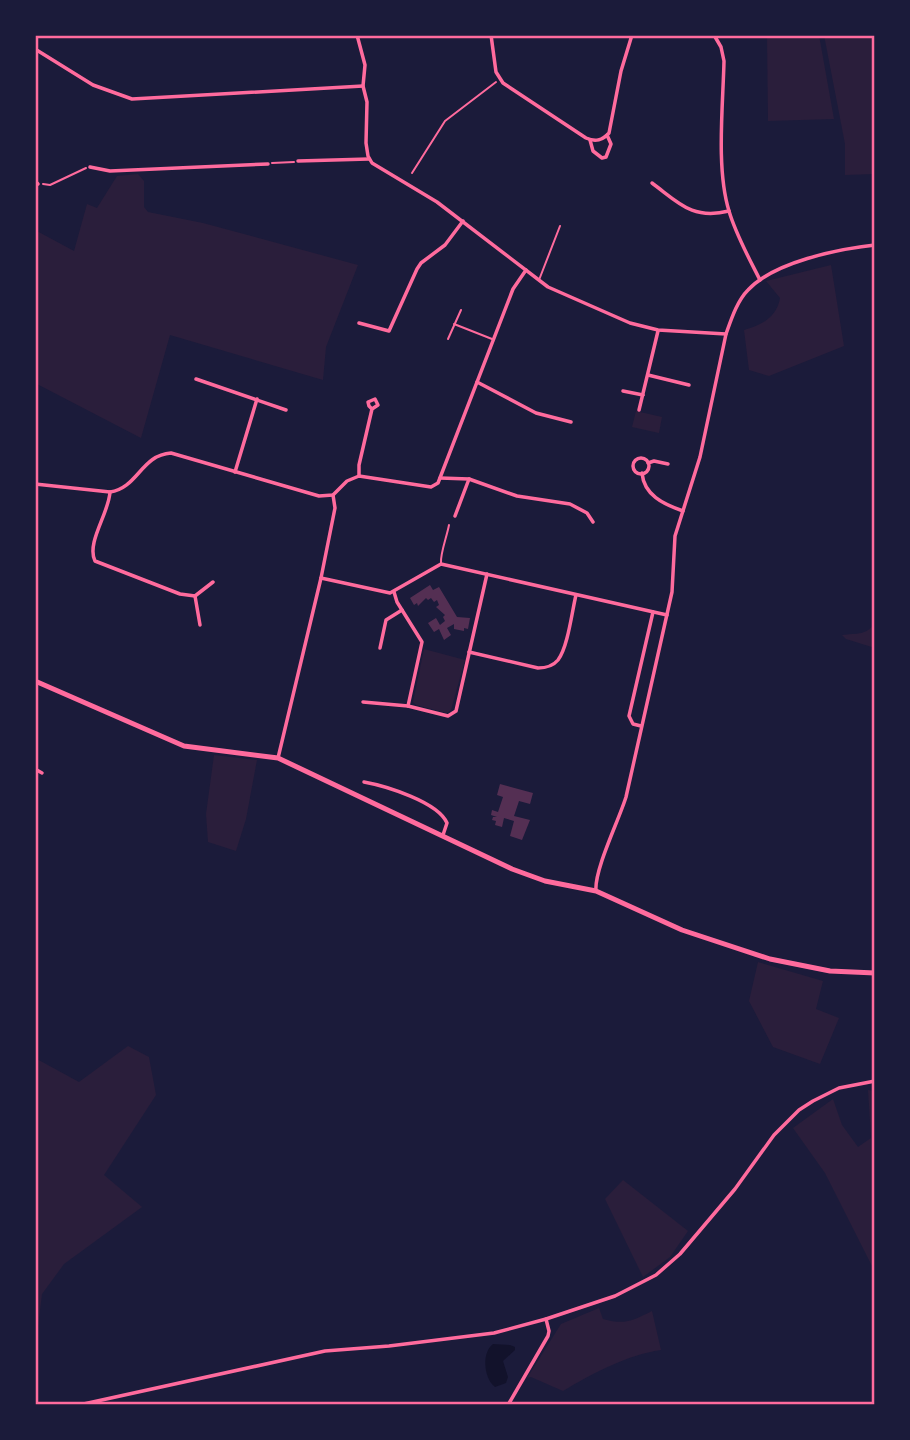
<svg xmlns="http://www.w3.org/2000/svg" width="910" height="1440" font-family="Overpass,sans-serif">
  <rect width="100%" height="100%" fill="#1b1b3a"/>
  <g fill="#2a1e3b">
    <path d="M 767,35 L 819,35 L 834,119 L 768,121 Z"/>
    <path d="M 824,35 L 875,35 L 875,174 L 845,175 L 845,144 Z"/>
    <path d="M 138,174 L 144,181 L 144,207 L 148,212 L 203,223 L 358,265 L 326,347 L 323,380 L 170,335 L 141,438 L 35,383 L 35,230 L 74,251 L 87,204 L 97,208 L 117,176 Z"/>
    <path d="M 831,265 L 844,346 L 769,376 L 749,370 L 744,330 C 762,325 777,317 780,298 L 766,281 Z"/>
    <path d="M 636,411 L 662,417 L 659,433 L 632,427 Z"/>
    <path d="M 875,621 L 875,648 L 846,639 L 842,635 C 856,633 869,636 875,621 Z"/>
    <path d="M 424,649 L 465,660 L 451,710 L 447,713 L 416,705 L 413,702 Z"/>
    <path d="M 214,755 L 257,760 L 246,819 L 236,851 L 208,842 L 206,814 Z"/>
    <path d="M 758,962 L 823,981 L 816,1009 L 839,1018 L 820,1064 L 773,1047 L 749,1001 Z"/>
    <path d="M 128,1046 L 149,1057 L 156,1095 L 104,1175 L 142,1207 L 64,1264 L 42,1294 L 35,1352 L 35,1058 L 79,1082 Z"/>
    <path d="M 868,1090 L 875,1091 L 875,1272 L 825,1173 L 793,1128 L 833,1099 L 842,1125 L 858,1147 L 871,1138 Z"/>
    <path d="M 623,1180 L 688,1231 L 670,1257 L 643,1277 L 605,1199 Z"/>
    <path d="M 599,1308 L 603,1319 C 625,1325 632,1321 652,1311 L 661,1350 C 627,1355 593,1373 563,1391 L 531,1377 L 527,1378 L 561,1324 Z"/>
  </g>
  <path fill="#12122b" d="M 493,1344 L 510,1345 L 515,1347 L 515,1350 L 503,1361 L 508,1377 L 506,1383 L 495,1387 C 484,1379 481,1353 493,1344 Z"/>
  <g fill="#542f53">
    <path d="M 430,585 L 433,590 L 439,587 L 457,617 L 470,618 L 468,629 L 464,628 L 464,631 L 454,629 L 454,624 L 447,628 L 451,635 L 444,640 L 439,629 L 434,632 L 428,623 L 436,618 L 440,625 L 445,621 L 443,617 L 445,615 L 436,607 L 439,605 L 437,600 L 434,602 L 431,598 L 428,600 L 426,598 L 418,606 L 417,603 L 414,605 L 410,598 Z"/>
    <path d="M 500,784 L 533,793 L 530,804 L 519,801 L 514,816 L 530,820 L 522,840 L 510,836 L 514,821 L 504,818 L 502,827 L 495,825 L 496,821 L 492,820 L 493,817 L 497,817 L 491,815 L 492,810 L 498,812 L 503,797 L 497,795 Z"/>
  </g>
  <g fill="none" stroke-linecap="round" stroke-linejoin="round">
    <g stroke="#ff6b9d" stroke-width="2">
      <path d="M 272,163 L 294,162"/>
      <path d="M 412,173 L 445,121 L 496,82"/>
      <path d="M 43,184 L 50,185 L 86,168"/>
    </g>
    <g stroke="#ff6b9d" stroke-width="2">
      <path d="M 539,280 L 560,226"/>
      <path d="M 454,324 L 492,339"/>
      <path d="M 448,339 L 461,310"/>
      <path d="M 441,563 C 440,554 447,536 449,525"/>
    </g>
    <g stroke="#ff6b9d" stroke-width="3.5">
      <path d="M 357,35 L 365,65 L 363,86 L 367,102 L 366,143 L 368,156 L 372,163 L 437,202 L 548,287 L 630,323 L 658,330 L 726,334"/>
      <path d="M 491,35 L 496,72 L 503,83 L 586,138 C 595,142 602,141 609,133 L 621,71 L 632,35"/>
      <path d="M 714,35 L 721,47 L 724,61 C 723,106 716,169 729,211 C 736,235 749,258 760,280"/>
      <path d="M 35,49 L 93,85 L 132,99 L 363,86"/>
      <path d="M 590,140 L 593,151 L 602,158 L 606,157 L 611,144 L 607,135"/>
      <path d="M 298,161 L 369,159"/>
      <path d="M 90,167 L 110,171 L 268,164"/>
      <path d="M 35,181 L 38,184"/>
      <path d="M 652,183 C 679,203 692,220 729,211"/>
      <path d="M 359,323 L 389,331 L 417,269 L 421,263 L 445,245 L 463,221"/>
      <path d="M 648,375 L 689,385"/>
      <path d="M 196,379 L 286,410"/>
      <path d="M 477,382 L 536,413 L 571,422"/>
      <path d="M 623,391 L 643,395"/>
      <path d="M 639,410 L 658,331"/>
      <circle cx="641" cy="466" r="8"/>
      <path d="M 648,463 L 654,461 L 668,464"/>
      <path d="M 235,472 L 257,399"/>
      <path d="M 642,473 C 644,495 663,504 683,511"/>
      <path d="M 359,476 L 359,465 L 372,409 L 369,406 L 368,402 L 375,399 L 378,405 L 372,409"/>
      <path d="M 440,478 L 469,479 L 517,496 L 570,504 L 587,513 L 593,522"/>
      <path d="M 35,484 L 110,492 C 138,488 141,455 171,453 L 319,496 L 333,495 L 347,481 L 359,476 L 431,487 L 438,483 L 513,289 L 526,270"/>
      <path d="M 110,492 C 109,513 86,543 95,561 L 180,594 L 195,596 L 213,582"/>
      <path d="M 455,516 L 469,479"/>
      <path d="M 321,578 L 390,593 L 441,564 L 667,615"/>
      <path d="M 394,592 L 397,602 L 422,642 L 408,706 L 448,716 L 456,711 L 487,574"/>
      <path d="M 195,596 L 200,625"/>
      <path d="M 380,648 L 386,620 L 402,610"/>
      <path d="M 469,652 L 538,668 C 546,668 553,666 558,660 C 568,647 572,611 576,595"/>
      <path d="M 363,702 L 408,706"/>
      <path d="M 641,726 L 633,724 L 629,716 L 653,612"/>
      <path d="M 278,758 L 321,578 L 335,508 L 333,495"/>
      <path d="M 35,769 L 42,773"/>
      <path d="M 364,782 C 386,786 438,802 447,823 L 443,835"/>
      <path d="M 596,891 C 594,870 619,820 626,797 L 672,592 L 675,536 L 700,457 L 726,334 C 731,320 737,301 748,290 C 774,262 838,249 875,245"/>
      <path d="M 79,1405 L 325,1351 L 389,1346 L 494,1333 L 546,1319 L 615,1296 L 656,1275 L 680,1254 L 735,1189 L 774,1135 L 799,1110 L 813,1101 L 839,1088 L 875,1081"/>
      <path d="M 508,1405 L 548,1336 L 549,1331 L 546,1319"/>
    </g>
    <path stroke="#ff6b9d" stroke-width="5" d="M 35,681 L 184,746 L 278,758 L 512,869 L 545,881 L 596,891 L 682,930 L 770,959 L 830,971 L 875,973"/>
  </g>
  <rect width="910" height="1440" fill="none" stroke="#1b1b3a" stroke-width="74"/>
  <rect x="37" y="37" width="836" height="1366" fill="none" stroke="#ff6b9d" stroke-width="2.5"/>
</svg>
